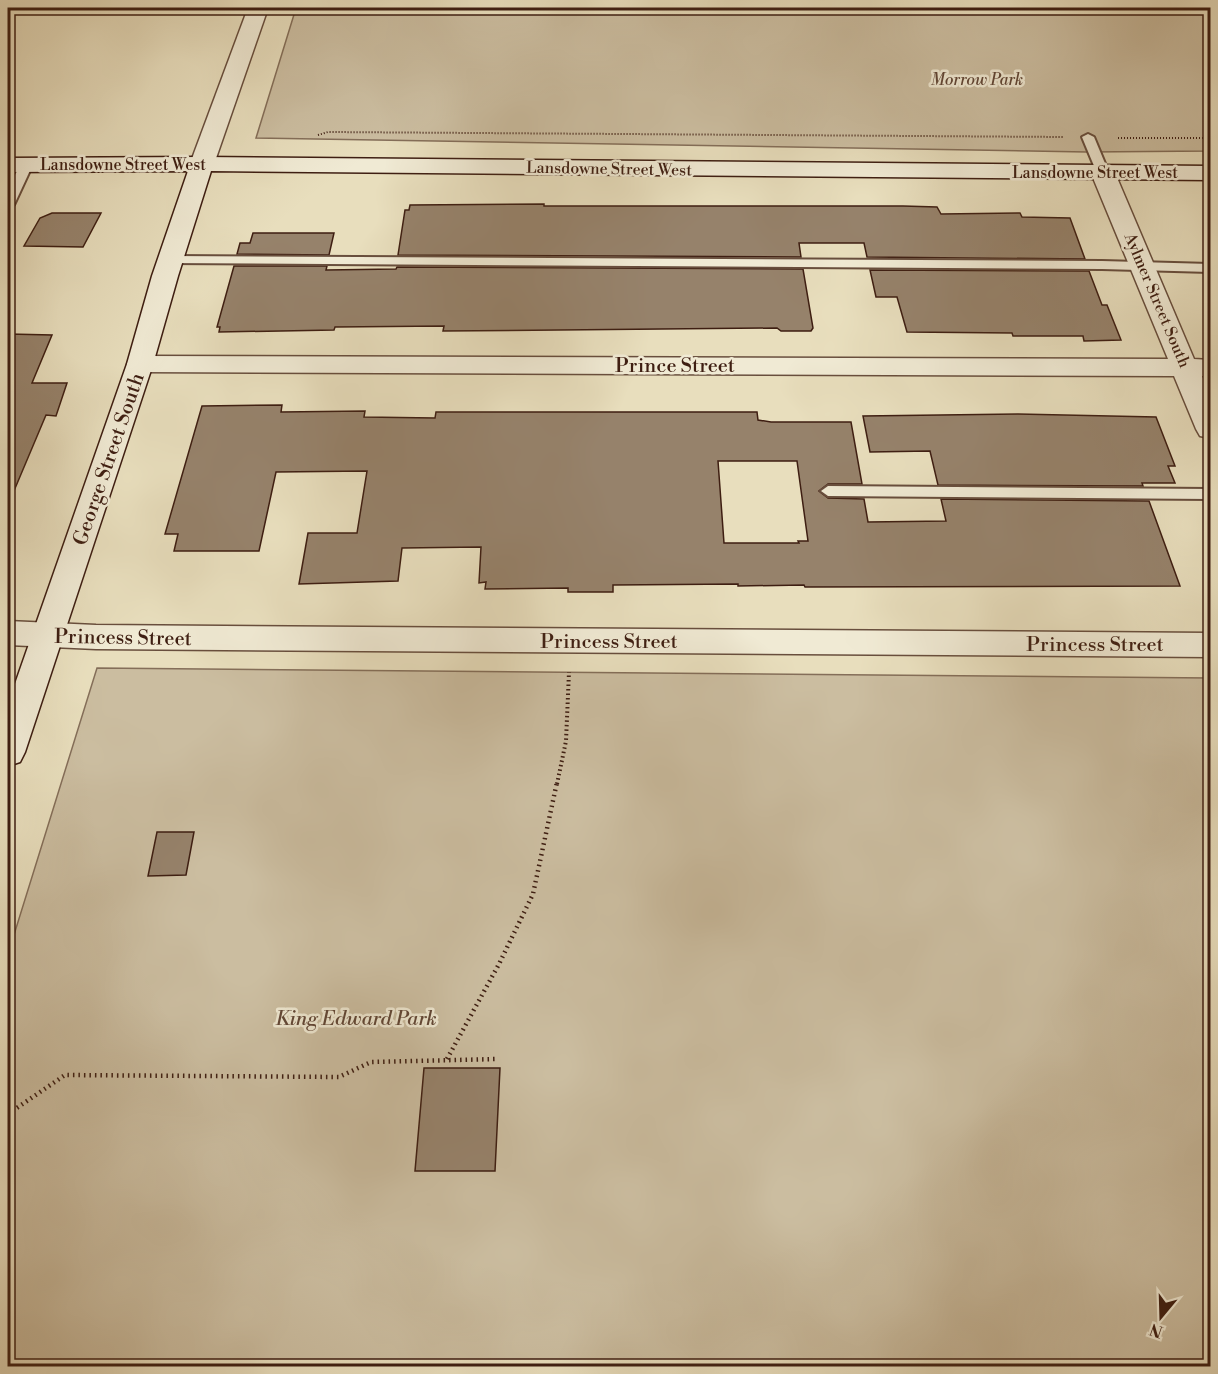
<svg xmlns="http://www.w3.org/2000/svg" width="1218" height="1374" font-family="'Libre Bodoni',serif">
  <rect width="100%" height="100%" fill="#e8debd"/>
  <filter id="stains"><feTurbulence type="fractalNoise" baseFrequency=".00333" numOctaves="4"/><feColorMatrix values="0 0 0 0 .2 0 0 0 0 .09 0 0 0 0 .02 0 0 0 .5 -.17"/></filter>
  <radialGradient id="worn" r=".72"><stop offset=".6" stop-color="#630" stop-opacity="0"/><stop offset="1" stop-color="#630" stop-opacity=".3"/></radialGradient>
  <g fill="#cbbda0" stroke="#846e59" stroke-width="1.5">
    <path d="M 296,8 L 1210,8 L 1210,151 L 1087,152 L 256,138 Z"/>
    <path d="M 97,668 L 1210,678 L 1210,1366 L 8,1366 L 8,954 Z"/>
  </g>
  <g fill="#96826b" stroke="#3e1e12" stroke-width="1.5" fill-rule="evenodd">
    <path d="M 544,204 L 544,206 L 903,206 L 937,207 L 941,214 L 1020,213 L 1022,217 L 1070,218 L 1085,259 L 867,257 L 864,243 L 799,243 L 801,257 L 398,255 L 405,210 L 409,210 L 410,205 Z"/>
    <path d="M 52,213 L 101,213 L 83,247 L 24,246 L 40,218 Z"/>
    <path d="M 253,233 L 334,233 L 329,255 L 237,254 L 240,243 L 250,243 Z"/>
    <path d="M 234,266 L 327,266 L 326,270 L 396,269 L 397,267 L 803,269 L 813,328 L 811,331 L 781,331 L 777,328 L 443,331 L 444,326 L 335,327 L 334,330 L 219,332 L 220,327 L 217,327 Z"/>
    <path d="M 870,270 L 1089,271 L 1102,305 L 1107,305 L 1121,340 L 1084,341 L 1083,336 L 1013,336 L 1012,333 L 907,332 L 897,297 L 876,297 Z"/>
    <path d="M 8,334 L 52,335 L 32,383 L 67,383 L 56,416 L 46,415 L 8,505 Z"/>
    <path d="M 282,405 L 281,412 L 365,411 L 364,417 L 435,418 L 436,412 L 757,412 L 758,420 L 771,422 L 851,422 L 862,484 L 828,484 L 819,491 L 828,498 L 864,499 L 868,522 L 946,521 L 941,499 L 1149,501 L 1180,586 L 805,587 L 804,585 L 738,586 L 738,584 L 613,585 L 613,592 L 568,592 L 568,588 L 485,589 L 486,582 L 479,583 L 481,547 L 402,548 L 398,581 L 299,584 L 308,533 L 357,533 L 367,471 L 276,472 L 259,551 L 174,551 L 178,534 L 165,534 L 202,406 ZM 718,461 L 797,461 L 808,541 L 798,541 L 799,543 L 724,543 Z"/>
    <path d="M 1018,414 L 1156,417 L 1175,466 L 1168,466 L 1175,483 L 1142,483 L 1143,486 L 938,485 L 930,451 L 870,452 L 863,416 Z"/>
    <path d="M 157,832 L 194,832 L 186,875 L 148,876 Z"/>
    <path d="M 424,1068 L 500,1068 L 495,1171 L 415,1171 Z"/>
  </g>
  <g fill="none" stroke-linecap="round" stroke-linejoin="round">
    <g stroke="#684e3d" stroke-width="4">
      <g id="lane">
        <path d="M 1088,134 L 1094,137 L 1109,173 L 1107,175 L 1103,176 L 1097,173 L 1082,137 Z"/>
        <path d="M 27,161 L 33,164 L 14,205 L 8,208 C 8,196 14,165 27,161 Z"/>
        <path d="M 170,256 L 1102,261 L 1210,264 L 1210,272 L 1102,269 L 166,263 L 164,260 Z"/>
        <path d="M 828,486 L 1210,489 L 1210,499 L 828,496 L 821,491 Z"/>
      </g>
    </g>
    <g stroke="#684e3d" stroke-width="3">
      <g id="street">
        <path d="M 248,8 L 268,8 L 214,164 L 210,169 L 202,171 L 194,169 L 190,164 Z"/>
        <path d="M 1103,166 L 1111,168 L 1115,173 L 1194,359 L 1210,360 L 1210,376 L 1202,376 L 1210,397 L 1210,438 L 1200,436 L 1196,429 L 1174,376 L 140,372 L 131,370 L 127,364 L 131,358 L 140,356 L 1168,359 L 1091,173 L 1095,168 Z"/>
        <path d="M 8,621 L 96,625 L 1210,633 L 1210,657 L 96,649 L 8,645 Z"/>
      </g>
    </g>
    <g stroke="#3e1e12" stroke-width="3">
      <path id="secondary" d="M 202,157 L 1210,166 L 1210,180 L 211,171 L 178,276 L 153,364 L 25,752 L 20,762 L 8,766 L 8,704 L 127,364 L 152,276 L 188,171 L 8,172 L 8,158 Z"/>
    </g>
    <g stroke="#3e1e12" stroke-width="2" stroke-dasharray="1 2" stroke-linecap="butt">
      <path d="M 318,135 L 328,132 L 1063,137"/>
      <path d="M 1118,138 L 1210,138"/>
    </g>
    <path stroke="#3e1e12" stroke-width="4" stroke-dasharray="1.5 3" stroke-linecap="butt" d="M 557,784 L 566,741 L 569,672"/>
    <g stroke="#3e1e12" stroke-width="4.5" stroke-dasharray="1.5 4" stroke-linecap="butt">
      <path d="M 447,1059 L 499,964 L 533,894 L 557,782"/>
      <path d="M 8,1114 L 65,1075 L 339,1077 L 371,1062 L 498,1059"/>
    </g>
    <use href="#lane" fill="#f0ead4" fill-rule="evenodd"/>
    <use href="#street" fill="#f0ead4" fill-rule="evenodd"/>
    <use href="#secondary" fill="#f0ead4" fill-rule="evenodd"/>
  </g>
  <g text-anchor="middle" stroke-width="5" stroke-linejoin="round" paint-order="stroke">
    <g font-size="16" font-style="italic" fill="#614636" stroke="#f0ead4">
      <text x="977" y="85">Morrow Park</text>
    </g>
    <g font-size="16" fill="#3e1e12" stroke="#f0ead4">
      <text x="123" y="170">Lansdowne Street West</text>
      <text transform="translate(609 168) rotate(1)" y="6">Lansdowne Street West</text>
      <text x="1095" y="178">Lansdowne Street West</text>
      <text transform="translate(1158 300) rotate(67)" y="6">Aylmer Street South</text>
    </g>
    <g font-size="20" fill="#3e1e12" stroke="#f0ead4">
      <text x="675" y="372">Prince Street</text>
      <text transform="translate(108 459) rotate(-71)" y="7">George Street South</text>
      <text transform="translate(123 637) rotate(1)" y="7">Princess Street</text>
      <text x="609" y="648">Princess Street</text>
      <text x="1095" y="651">Princess Street</text>
    </g>
    <g font-size="20" font-style="italic" fill="#614636" stroke="#f0ead4">
      <text x="356" y="1025">King Edward Park</text>
    </g>
  </g>
  <rect width="1218" height="1374" fill="none" stroke="#e8debd" stroke-width="30"/>
  <rect x="9" y="9" width="1200" height="1356" fill="none" stroke="#3e1e12" stroke-width="3"/>
  <rect x="15" y="15" width="1188" height="1344" fill="none" stroke="#3e1e12" stroke-width="1.5"/>
  <g transform="translate(1161 1317) rotate(199)" stroke="#f0ead4" stroke-width="4.5" paint-order="stroke">
  <path d="M0-4.5L10 22L0 15L-10 22Z" fill="#3e1e12"/>
  <text y="-9" font-size="16" font-weight="bold" text-anchor="middle" fill="#3e1e12">N</text>
  </g>
  <rect width="100%" height="100%" filter="url(#stains)"/>
  <rect width="100%" height="100%" fill="url(#worn)"/>
</svg>
